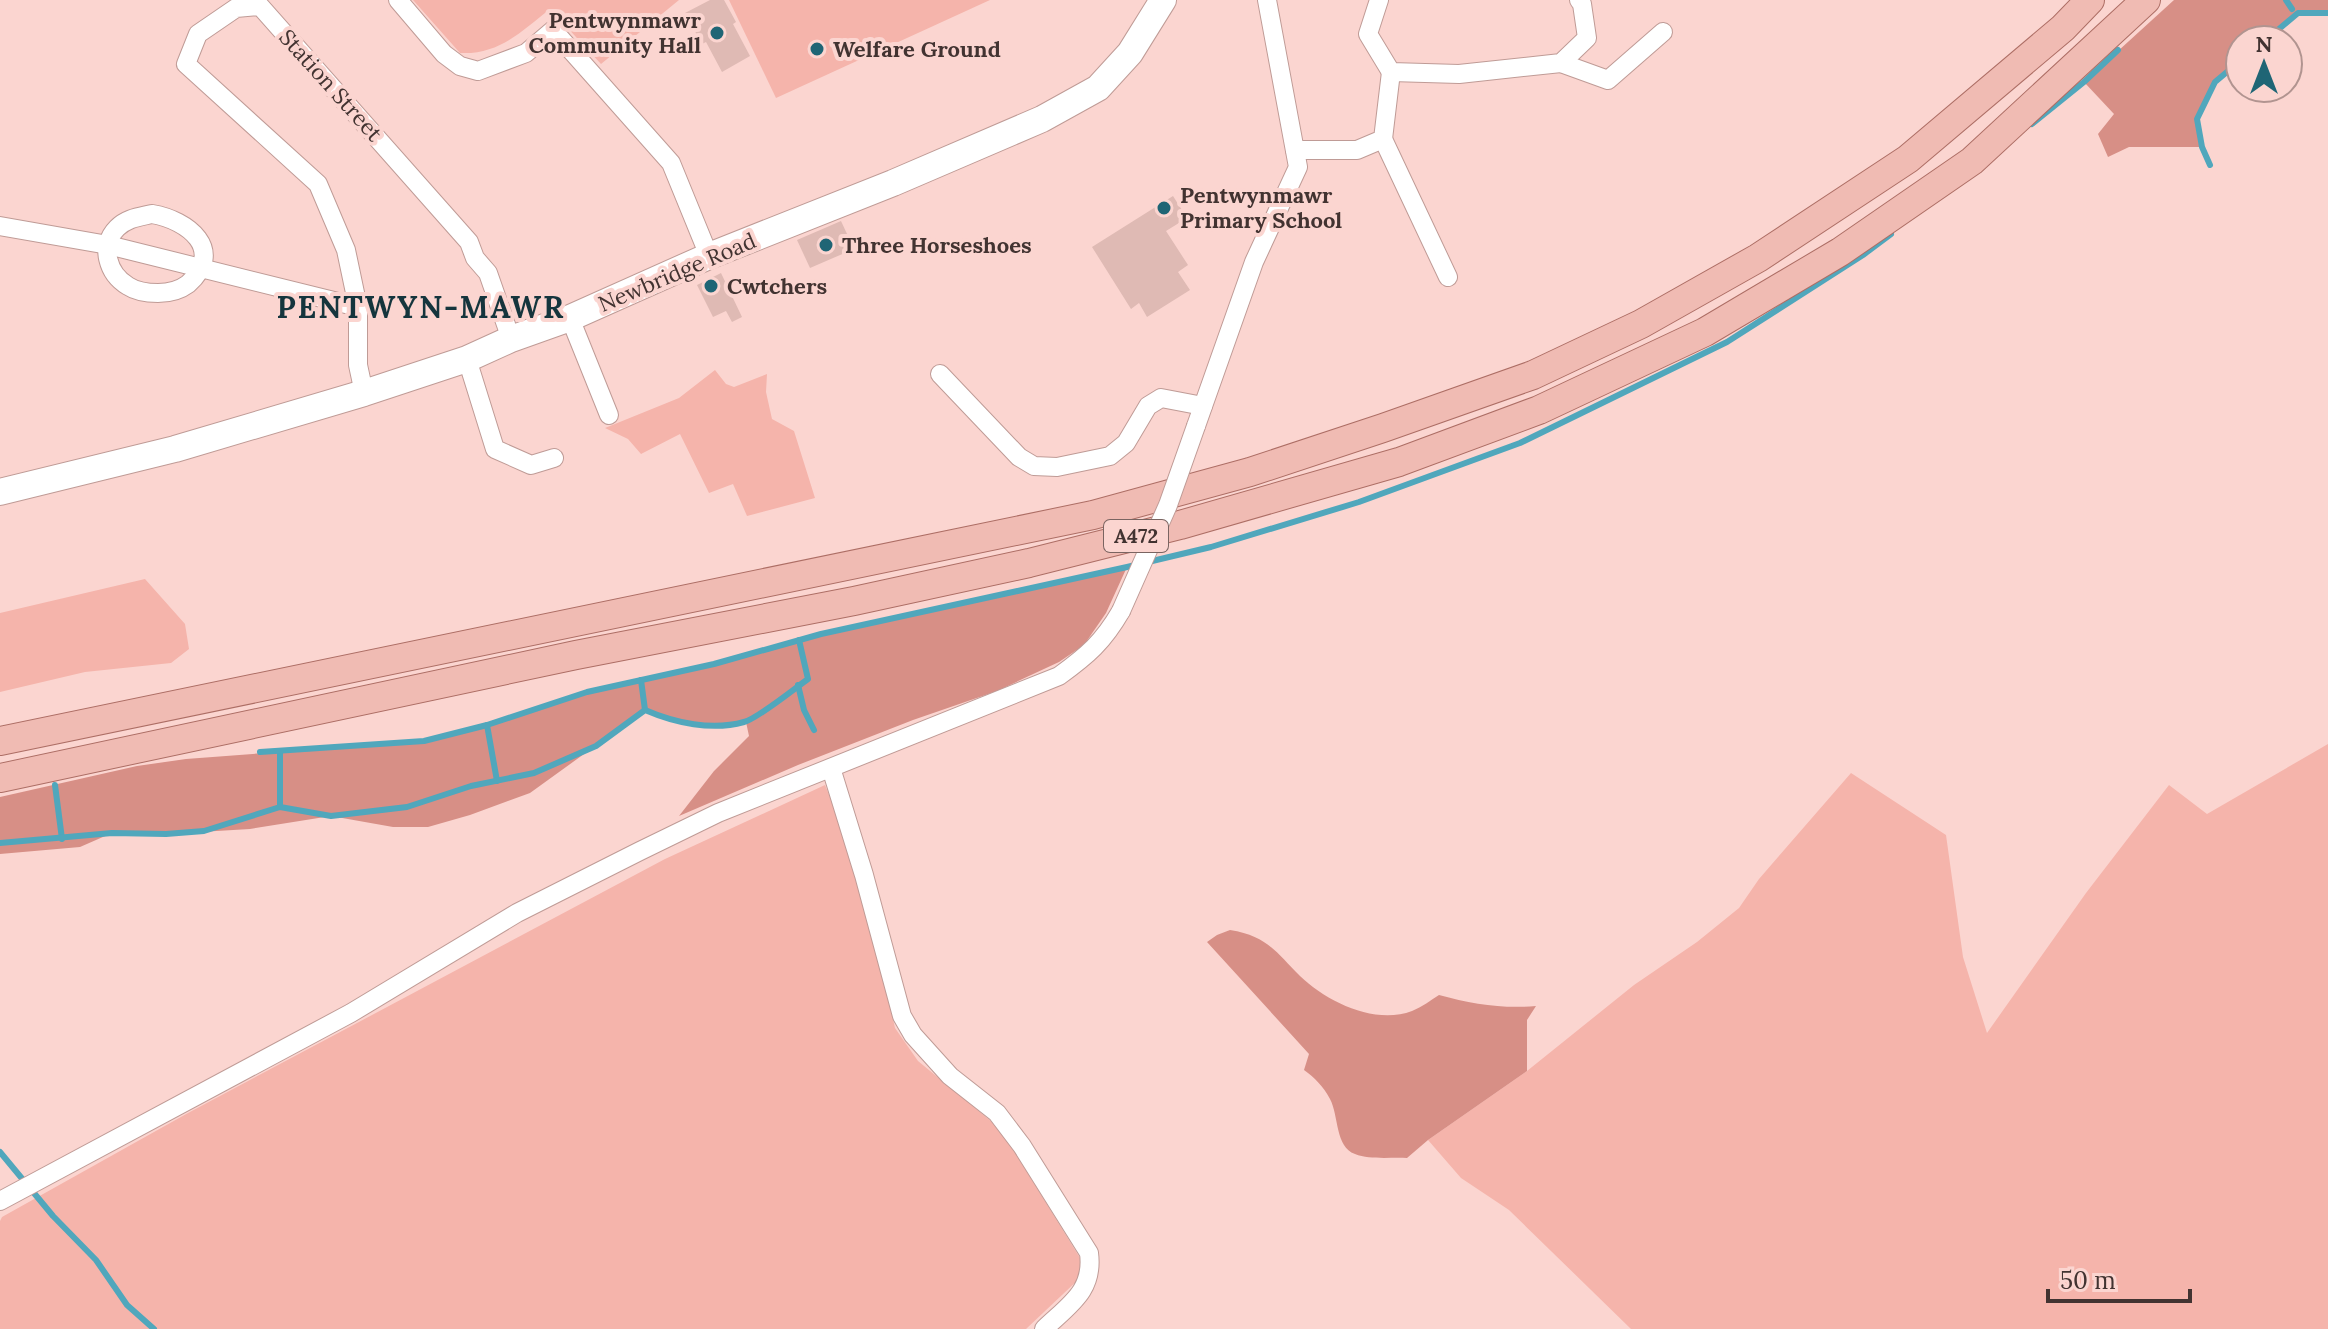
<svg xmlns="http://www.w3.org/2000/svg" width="2328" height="1329" font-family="Lora,serif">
  <rect width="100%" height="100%" fill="#fbd5d0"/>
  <g fill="#f5b4ab">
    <path d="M 413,0 L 679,0 L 601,64 L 550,9 C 522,31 499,55 460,53 Z"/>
    <path d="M 729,0 L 990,0 L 776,98 Z"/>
    <path d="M 715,370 L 726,384 L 734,387 L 767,374 L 766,392 L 772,419 L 794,431 L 815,498 L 747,516 L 733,484 L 709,493 L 680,434 L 641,454 L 628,439 L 605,428 L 679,398 Z"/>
    <path d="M 145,579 L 185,624 L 189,649 L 171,663 L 85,672 L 0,692 L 0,613 Z"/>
    <path d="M 2328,744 L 2328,1329 L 1631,1329 L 1509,1210 L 1461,1178 L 1428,1140 L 1527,1071 L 1634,985 L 1697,942 L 1739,908 L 1759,879 L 1851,773 L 1946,835 L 1963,957 L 1987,1033 L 2086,893 L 2169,785 L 2207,814 Z"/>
    <path d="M 825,785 L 842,826 L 880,960 L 895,1028 L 918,1061 L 992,1122 L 1013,1149 L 1080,1258 L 1080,1278 L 1026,1329 L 0,1329 L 0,1221 L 2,1217 L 188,1113 L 665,859 Z"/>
  </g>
  <g fill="#d78f86">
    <path d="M 2174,0 L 2328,0 L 2328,13 L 2298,13 L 2266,40 L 2240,40 L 2240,61 L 2215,82 L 2197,119 L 2202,147 L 2129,147 L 2108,157 L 2098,134 L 2114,114 L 2084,82 Z"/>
    <path d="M 1127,567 L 1106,613 L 1084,645 L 1059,662 L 997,691 L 913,720 L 798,765 L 679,816 L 714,771 L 749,736 L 746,722 C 705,726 684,727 645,710 L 530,793 L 470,815 L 428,827 L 393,827 L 331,816 L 250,829 L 166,834 L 112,833 L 80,847 L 0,854 L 0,797 L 137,766 L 186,759 L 424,741 L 487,725 L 587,692 L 714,664 L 821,634 Z"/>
    <path d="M 1230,930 C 1267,936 1275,951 1300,976 C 1327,1002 1375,1025 1412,1011 C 1422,1007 1431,1000 1439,995 C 1472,1004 1503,1009 1536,1006 L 1527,1020 L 1527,1071 L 1428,1140 L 1407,1158 C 1391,1157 1370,1160 1355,1154 C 1335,1147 1339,1116 1330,1099 C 1323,1086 1315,1078 1304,1070 L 1309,1054 L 1207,942 L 1217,935 Z"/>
  </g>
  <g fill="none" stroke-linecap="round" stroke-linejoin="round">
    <g stroke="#50a7bc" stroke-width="6">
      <path d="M 2286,0 L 2292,9"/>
      <path d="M 2266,40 L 2298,13 L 2328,13"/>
      <path d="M 2032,124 L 2084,82 L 2118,50"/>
      <path d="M 2210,165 L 2202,147 L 2197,119 L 2215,82 L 2240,61"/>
      <path d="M 641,680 L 645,710"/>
      <path d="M 798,685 L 804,710 L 814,730"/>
      <path d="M 487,725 L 497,781"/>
      <path d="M 280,751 L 280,807"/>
      <path d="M 260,752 L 424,741 L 487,725 L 587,692 L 714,664 L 821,634 L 1127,567 L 1211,547 L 1359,502 L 1520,443 L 1727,342 L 1863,255 L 1891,234"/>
      <path d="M 55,785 L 62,839"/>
      <path d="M 0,843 L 112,833 L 166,834 L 204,831 L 280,807 L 331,816 L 407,807 L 471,786 L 534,773 L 596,746 L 645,710 C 675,723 712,731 744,722 C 757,719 794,689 808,679 L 799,640"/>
      <path d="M 0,1152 L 53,1216 L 96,1260 L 127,1305 L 154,1329"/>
    </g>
  </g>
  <g fill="#dfbab4">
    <path d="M 710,0 L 724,0 L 736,22 L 733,24 L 750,56 L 722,72 L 706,42 L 702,44 L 685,13 Z"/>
    <path d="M 1173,196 L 1187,218 L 1166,231 L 1188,265 L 1178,272 L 1190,290 L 1147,317 L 1139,303 L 1131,309 L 1092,247 Z"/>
    <path d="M 841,221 L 854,249 L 810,268 L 797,240 Z"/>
    <path d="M 721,273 L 742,317 L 732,322 L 726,311 L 713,317 L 697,285 Z"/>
  </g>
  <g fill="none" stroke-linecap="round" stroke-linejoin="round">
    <g stroke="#bf9b96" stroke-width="20">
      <g id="street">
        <path d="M 398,0 L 444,54 L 460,66 L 478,71 L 526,53 L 553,30 L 671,163 L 709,256"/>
        <path d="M 1379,0 L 1368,34 L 1391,72 L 1459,74 L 1561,63 L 1587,38 L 1582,4 L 1579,0"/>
        <path d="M 1561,63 L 1608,80 L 1663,32"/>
        <path d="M 1383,139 L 1448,277"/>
        <path d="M 1295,150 L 1357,150 L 1383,139 L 1391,72"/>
        <path d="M 152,214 C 188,220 226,250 188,284 C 180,290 168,293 158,293 C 148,293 137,292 128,286 C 108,274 99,246 117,228 C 127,218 139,217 152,214 Z"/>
        <path d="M 0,226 L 108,245 L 358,307"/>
        <path d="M 570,318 L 609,415"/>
        <path d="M 467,359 L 495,449 L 531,465 L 554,458"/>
        <path d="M 940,374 L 1019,457 L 1034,466 L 1057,467 L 1110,456 L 1126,443 L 1148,406 L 1161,398 L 1203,406"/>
        <path d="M 364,393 L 358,365 L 358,307 L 346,250 L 318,184 L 186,64 L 198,34 L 236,8 L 260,6 L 469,242 L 475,258 L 488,273 L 511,339"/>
        <path d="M 1196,426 L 1254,262 L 1298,167 L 1267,0"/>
        <path d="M 831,768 L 864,875 L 902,1016 L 913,1035 L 950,1076 L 997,1113 L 1022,1146 L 1089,1253 C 1094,1291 1069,1305 1044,1329"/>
        <path d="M 0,1201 L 351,1013 L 517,913 L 640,851 L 718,813 L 1059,676 C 1088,655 1103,642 1121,611"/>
      </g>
    </g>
    <g stroke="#bf9b96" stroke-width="28">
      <path id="secondary" d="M 0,492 L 175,449 L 364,393 L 467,359 L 511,339 L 570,318 L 709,256 L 893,183 L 1042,119 L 1098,88 L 1130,53 L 1163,0"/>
    </g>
    <g stroke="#ad6e65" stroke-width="30">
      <g id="primary">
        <path d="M 0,741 L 1093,515 L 1250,472 L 1383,428 L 1533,375 L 1641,324 L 1758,258 L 1908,159 L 2063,28 L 2090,0"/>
        <path d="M 0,778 L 576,655 L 854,601 L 1029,563 L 1180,525 L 1399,462 L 1539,410 L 1705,332 L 1840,252 L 1972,161 L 2146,0"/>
      </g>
    </g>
    <use href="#street" stroke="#fff" stroke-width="18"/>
    <use href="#secondary" stroke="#fff" stroke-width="26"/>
    <use href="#primary" stroke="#f0bbb3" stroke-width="28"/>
    <g stroke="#bf9b96" stroke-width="20" stroke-linecap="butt">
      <path id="street-bridge" d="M 1121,611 L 1168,505 L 1196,426"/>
    </g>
    <use href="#street-bridge" stroke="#fff" stroke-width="18"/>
  </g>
  <g fill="#1f6575" stroke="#fbd5d0" stroke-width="3">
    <circle cx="717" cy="33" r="8"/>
    <circle cx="817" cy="49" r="8"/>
    <circle cx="1164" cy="208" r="8"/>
    <circle cx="826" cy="245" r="8"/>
    <circle cx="711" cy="286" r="8"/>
  </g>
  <g text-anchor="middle" stroke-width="8" stroke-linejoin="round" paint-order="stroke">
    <rect fill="#fbd5d0" stroke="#7a6461" stroke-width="2" x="1104" y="520" width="64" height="32" rx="6"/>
    <g font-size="20" font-weight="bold" fill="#423331">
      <text x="1136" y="543">A472</text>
    </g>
    <g font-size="22" font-weight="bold" fill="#423331" stroke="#fbd5d0" text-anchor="start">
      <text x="701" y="28" text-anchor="end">Pentwynmawr<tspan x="701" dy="25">Community Hall</tspan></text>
      <text x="833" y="57">Welfare Ground</text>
      <text x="1180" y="203">Pentwynmawr<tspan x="1180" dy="25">Primary School</tspan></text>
      <text x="842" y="253">Three Horseshoes</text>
      <text x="727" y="294">Cwtchers</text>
    </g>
    <g font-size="22" fill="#423331" stroke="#fbd5d0">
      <text transform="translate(331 85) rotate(48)" y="8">Station Street</text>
      <text transform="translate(677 272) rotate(-23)" y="8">Newbridge Road</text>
    </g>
    <g font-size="30" font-weight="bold" letter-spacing="2" fill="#15353d" stroke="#fbd5d0">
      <text x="421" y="318">PENTWYN-MAWR</text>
    </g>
  </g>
  <g transform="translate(2264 64)"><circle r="38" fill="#fbd5d0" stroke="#b19490" stroke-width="2"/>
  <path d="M0-6L14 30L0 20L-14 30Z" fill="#1f6575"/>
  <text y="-12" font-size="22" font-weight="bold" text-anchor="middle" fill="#423331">N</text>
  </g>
  <path d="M2048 1289v12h142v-12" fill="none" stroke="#423331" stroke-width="4"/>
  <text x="2060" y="1289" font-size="24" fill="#423331" stroke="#fbd5d0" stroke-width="6" paint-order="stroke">50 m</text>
</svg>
